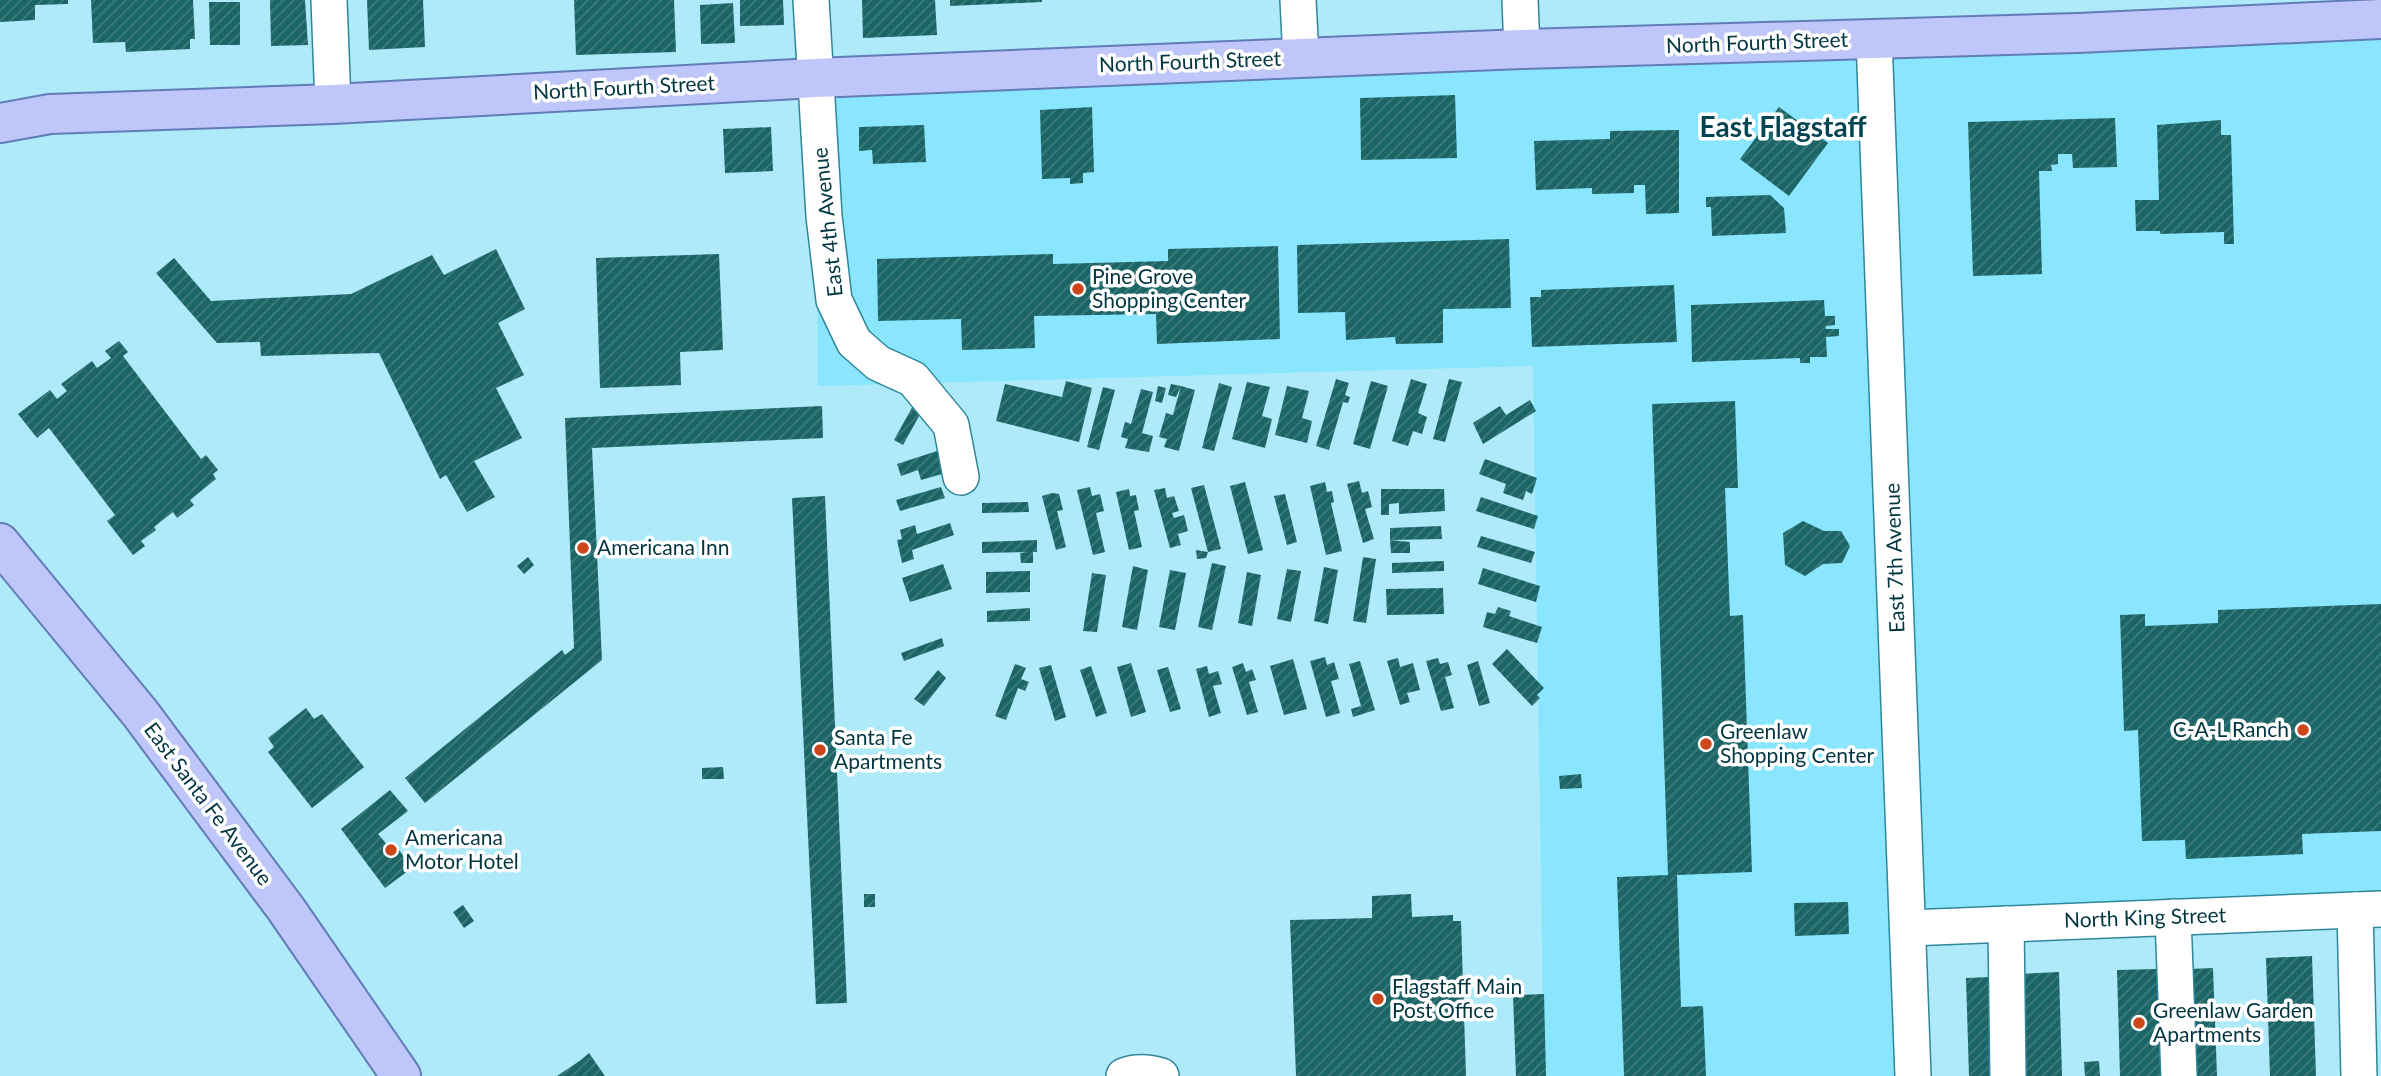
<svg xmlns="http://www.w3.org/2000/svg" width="2381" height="1076" font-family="Lato,sans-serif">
  <defs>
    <pattern id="building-hatch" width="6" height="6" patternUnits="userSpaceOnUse" patternTransform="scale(1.75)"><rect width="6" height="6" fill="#1b6566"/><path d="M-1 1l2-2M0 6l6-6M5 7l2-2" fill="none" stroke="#417c7e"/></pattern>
  </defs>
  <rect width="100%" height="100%" fill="#aeeafa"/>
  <path fill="#89e6fe" d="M 2381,16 L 2381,906 L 1910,928 L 1913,1076 L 1544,1076 L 1533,366 L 818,386 L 815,78 Z"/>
  <g fill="url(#building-hatch)">
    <path d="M 0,0 L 68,0 L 68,4 L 35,5 L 35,20 L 0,22 Z"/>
    <path d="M 91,0 L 193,0 L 195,39 L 190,39 L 190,49 L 126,52 L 125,42 L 93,43 Z"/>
    <path d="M 270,0 L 305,0 L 308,45 L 271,46 Z"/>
    <path d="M 367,0 L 423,0 L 425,47 L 369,50 Z"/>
    <path d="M 574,0 L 674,0 L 676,52 L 576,55 Z"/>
    <path d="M 740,0 L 783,0 L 784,25 L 740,26 Z"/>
    <path d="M 862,0 L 935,0 L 937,35 L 863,38 Z"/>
    <path d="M 950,0 L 1042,0 L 1042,2 L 950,6 Z"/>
    <path d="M 209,2 L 240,2 L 240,45 L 210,45 Z"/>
    <path d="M 733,3 L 735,43 L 701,44 L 700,5 Z"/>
    <path d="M 1455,95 L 1457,158 L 1361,160 L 1360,98 Z"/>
    <path d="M 1092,107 L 1094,172 L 1083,173 L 1083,183 L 1070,184 L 1070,178 L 1042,179 L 1040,110 Z"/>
    <path d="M 1779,107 L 1828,143 L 1789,196 L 1740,159 Z"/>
    <path d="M 2115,118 L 2117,167 L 2073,168 L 2072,154 L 2058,154 L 2058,164 L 2051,165 L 2052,171 L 2039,171 L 2042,274 L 1973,276 L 1968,122 Z"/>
    <path d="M 2221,120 L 2221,135 L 2231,135 L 2234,244 L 2224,244 L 2224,232 L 2160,234 L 2160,231 L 2136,231 L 2135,200 L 2159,200 L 2157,125 Z"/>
    <path d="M 924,125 L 926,162 L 873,164 L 872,150 L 859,151 L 859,127 Z"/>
    <path d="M 771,127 L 773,171 L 725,173 L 723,129 Z"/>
    <path d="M 1679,130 L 1679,213 L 1646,214 L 1645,185 L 1634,185 L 1634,193 L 1592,194 L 1592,188 L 1536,190 L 1534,141 L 1610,139 L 1610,131 Z"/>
    <path d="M 1770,195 L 1784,208 L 1786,233 L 1712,236 L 1711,207 L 1706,207 L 1706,197 Z"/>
    <path d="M 1509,239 L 1511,308 L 1443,309 L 1443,343 L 1396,344 L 1395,337 L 1346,340 L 1345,312 L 1298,313 L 1297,245 Z"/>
    <path d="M 1278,246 L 1280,339 L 1157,344 L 1156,314 L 1034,316 L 1035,348 L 962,350 L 961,319 L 878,321 L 877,259 L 1053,254 L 1053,264 L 1168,261 L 1168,249 Z"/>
    <path d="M 496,249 L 525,309 L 498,323 L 524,375 L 496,388 L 522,438 L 474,461 L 495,497 L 467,512 L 446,475 L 440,479 L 379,353 L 261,356 L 260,342 L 217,343 L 156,273 L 174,258 L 211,301 L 351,294 L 432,255 L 444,275 Z"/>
    <path d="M 719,254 L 723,350 L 680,352 L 681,385 L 600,388 L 596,258 Z"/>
    <path d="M 1674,285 L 1677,342 L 1532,347 L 1530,297 L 1541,297 L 1541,290 Z"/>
    <path d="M 1824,300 L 1825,316 L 1835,316 L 1835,325 L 1826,326 L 1826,329 L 1839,329 L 1839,336 L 1826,337 L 1827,357 L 1810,357 L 1810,363 L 1800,363 L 1800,358 L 1692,362 L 1691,305 Z"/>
    <path d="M 119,341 L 128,352 L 123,356 L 201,459 L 206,455 L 218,470 L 213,474 L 216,479 L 190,500 L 194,505 L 177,518 L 173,512 L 154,527 L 156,530 L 141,541 L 145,546 L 133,555 L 107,521 L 115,515 L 49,428 L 37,438 L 18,414 L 50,390 L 57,399 L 67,391 L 61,384 L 92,361 L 97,368 L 111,358 L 105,351 Z"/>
    <path d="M 1336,379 L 1349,383 L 1345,395 L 1350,397 L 1348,403 L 1343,402 L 1329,450 L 1316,446 Z"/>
    <path d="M 1411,379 L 1427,384 L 1418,413 L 1427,417 L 1422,434 L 1413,431 L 1408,446 L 1392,441 Z"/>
    <path d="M 1449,379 L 1462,382 L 1445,442 L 1433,439 Z"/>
    <path d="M 1066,381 L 1092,388 L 1079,442 L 996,421 L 1005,384 L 1062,397 Z"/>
    <path d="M 1371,381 L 1388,386 L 1370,449 L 1353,444 Z"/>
    <path d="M 1247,382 L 1270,387 L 1262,416 L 1272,419 L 1265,448 L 1232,439 Z"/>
    <path d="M 1219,383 L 1232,387 L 1214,451 L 1202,448 Z"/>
    <path d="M 1171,384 L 1181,386 L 1195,390 L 1179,451 L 1164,447 L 1167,439 L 1159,437 L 1166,413 L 1173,415 L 1181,386 L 1176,397 L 1168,395 Z"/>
    <path d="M 1158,386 L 1166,388 L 1162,403 L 1155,401 Z"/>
    <path d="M 1287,386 L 1309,391 L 1302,418 L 1312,421 L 1307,443 L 1275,435 Z"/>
    <path d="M 1103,387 L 1115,390 L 1099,450 L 1087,447 Z"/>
    <path d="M 1141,389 L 1153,392 L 1142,433 L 1153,436 L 1149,452 L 1125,448 L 1128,439 L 1121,437 L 1125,422 L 1131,424 Z"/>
    <path d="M 1530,400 L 1536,411 L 1483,444 L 1473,423 L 1500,406 L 1506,415 Z"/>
    <path d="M 1735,401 L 1738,488 L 1725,488 L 1730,616 L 1743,615 L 1752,872 L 1677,875 L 1681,1007 L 1703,1006 L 1706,1076 L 1624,1076 L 1617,877 L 1668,875 L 1652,404 Z"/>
    <path d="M 914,404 L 923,409 L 903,445 L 894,440 Z"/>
    <path d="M 822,406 L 823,438 L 592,448 L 602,660 L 425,803 L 405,778 L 562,650 L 565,655 L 574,648 L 565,418 Z"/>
    <path d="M 937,451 L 942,464 L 942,474 L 921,480 L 918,470 L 901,476 L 897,464 Z"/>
    <path d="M 1485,459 L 1537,478 L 1532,494 L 1526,491 L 1523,500 L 1503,493 L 1506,484 L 1479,474 Z"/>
    <path d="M 1359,481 L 1362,493 L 1368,491 L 1372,507 L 1365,509 L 1374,539 L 1363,543 L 1347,484 Z"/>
    <path d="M 1245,482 L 1263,550 L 1248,554 L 1230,486 Z"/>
    <path d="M 1325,482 L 1327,492 L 1332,491 L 1334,502 L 1331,503 L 1342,551 L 1326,555 L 1310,486 Z"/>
    <path d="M 1204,485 L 1221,549 L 1208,552 L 1206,558 L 1197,559 L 1196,550 L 1208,552 L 1191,488 Z"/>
    <path d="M 941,487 L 945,498 L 900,511 L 896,500 Z"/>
    <path d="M 1090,487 L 1092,496 L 1100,494 L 1104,511 L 1096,513 L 1105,552 L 1093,555 L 1077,490 Z"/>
    <path d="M 1165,488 L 1167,498 L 1174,496 L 1179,511 L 1172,513 L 1174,518 L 1184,515 L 1188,531 L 1178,534 L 1181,545 L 1170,548 L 1154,490 Z"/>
    <path d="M 1129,489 L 1130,496 L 1136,495 L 1139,510 L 1134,511 L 1142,547 L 1129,550 L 1116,492 Z"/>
    <path d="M 1381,489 L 1444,489 L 1445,511 L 1399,514 L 1399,503 L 1389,504 L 1389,515 L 1381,515 Z"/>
    <path d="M 1052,493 L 1059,494 L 1063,510 L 1057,511 L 1066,547 L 1056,550 L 1042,496 Z"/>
    <path d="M 1285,494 L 1297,542 L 1287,545 L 1274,496 Z"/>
    <path d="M 825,496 L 847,1003 L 816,1004 L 792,498 Z"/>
    <path d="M 1481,497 L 1538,516 L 1534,529 L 1476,511 Z"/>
    <path d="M 1028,502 L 1029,512 L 982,513 L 982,503 Z"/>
    <path d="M 1803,521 L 1824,531 L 1841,531 L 1850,546 L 1842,563 L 1823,564 L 1805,576 L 1785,565 L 1783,533 Z"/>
    <path d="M 950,523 L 954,535 L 912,550 L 914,559 L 902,563 L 897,540 L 902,539 L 900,530 L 915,525 L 917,534 Z"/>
    <path d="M 1441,526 L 1442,539 L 1390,540 L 1410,542 L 1410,553 L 1391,553 L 1390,540 L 1390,528 Z"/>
    <path d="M 1481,536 L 1535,552 L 1531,563 L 1477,547 Z"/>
    <path d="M 1037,540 L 1037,552 L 1033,552 L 1033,563 L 1021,563 L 1020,553 L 1028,552 L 982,553 L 982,542 Z"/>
    <path d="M 528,557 L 534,565 L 524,574 L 517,566 Z"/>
    <path d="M 1363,557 L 1376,559 L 1366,623 L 1353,621 Z"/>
    <path d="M 1444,561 L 1444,571 L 1392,573 L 1392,563 Z"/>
    <path d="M 1212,563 L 1226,566 L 1212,630 L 1198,627 Z"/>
    <path d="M 943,564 L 952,589 L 910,602 L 902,578 Z"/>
    <path d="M 1133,566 L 1148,570 L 1137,630 L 1122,627 Z"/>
    <path d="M 1324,567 L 1338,570 L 1328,624 L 1314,621 Z"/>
    <path d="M 1483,568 L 1540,586 L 1536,602 L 1478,584 Z"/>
    <path d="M 1287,569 L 1301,571 L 1291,622 L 1277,619 Z"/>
    <path d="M 1170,570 L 1186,573 L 1175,630 L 1159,627 Z"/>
    <path d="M 1030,571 L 1030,592 L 986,593 L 986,572 Z"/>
    <path d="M 1247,572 L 1261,575 L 1252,626 L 1238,623 Z"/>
    <path d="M 1092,573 L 1106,575 L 1097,632 L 1083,631 Z"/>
    <path d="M 1443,588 L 1444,614 L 1387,615 L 1386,589 Z"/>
    <path d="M 2381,604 L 2381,831 L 2302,834 L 2303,854 L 2186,859 L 2185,840 L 2142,841 L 2138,730 L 2124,731 L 2120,615 L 2145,614 L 2145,626 L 2218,623 L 2218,610 Z"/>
    <path d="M 1498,607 L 1511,611 L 1509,616 L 1542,627 L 1537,643 L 1483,627 L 1487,612 L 1495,614 Z"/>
    <path d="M 1030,608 L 1030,621 L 987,622 L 987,611 Z"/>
    <path d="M 942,638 L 944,646 L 904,661 L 901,653 Z"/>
    <path d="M 1507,649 L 1544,688 L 1537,695 L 1540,698 L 1532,706 L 1492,664 Z"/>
    <path d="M 1325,657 L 1327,665 L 1334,662 L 1339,679 L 1331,681 L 1340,713 L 1326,717 L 1310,661 Z"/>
    <path d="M 1398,658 L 1400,667 L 1413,663 L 1420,690 L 1407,693 L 1410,702 L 1400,705 L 1387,661 Z"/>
    <path d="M 1438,658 L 1440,664 L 1448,662 L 1452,675 L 1445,677 L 1454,708 L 1441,711 L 1426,661 Z"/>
    <path d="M 1293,659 L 1307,709 L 1284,715 L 1270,666 Z"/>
    <path d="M 1360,661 L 1375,710 L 1353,717 L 1351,709 L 1361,706 L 1349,664 Z"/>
    <path d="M 1478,661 L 1490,703 L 1479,706 L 1467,665 Z"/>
    <path d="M 1131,663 L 1146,712 L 1131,717 L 1117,667 Z"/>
    <path d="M 1243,663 L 1246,672 L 1252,669 L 1256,680 L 1249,682 L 1258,712 L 1247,715 L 1232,667 Z"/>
    <path d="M 1015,664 L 1026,668 L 1021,679 L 1029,682 L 1025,691 L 1018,688 L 1006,720 L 995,716 Z"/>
    <path d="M 1051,665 L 1066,717 L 1055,721 L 1039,668 Z"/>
    <path d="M 1091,666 L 1107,713 L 1096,717 L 1080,670 Z"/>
    <path d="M 1207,666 L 1209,674 L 1218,671 L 1222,684 L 1213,686 L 1221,713 L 1209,717 L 1196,669 Z"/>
    <path d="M 1168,667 L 1181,709 L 1170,712 L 1157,670 Z"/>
    <path d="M 938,670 L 946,678 L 924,706 L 914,699 Z"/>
    <path d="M 306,708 L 314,719 L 322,714 L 364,767 L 312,808 L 268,752 L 274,747 L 268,738 Z"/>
    <path d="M 723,767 L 724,779 L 702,779 L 702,768 Z"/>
    <path d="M 1581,774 L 1582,788 L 1560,789 L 1559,776 Z"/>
    <path d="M 390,790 L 408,811 L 378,834 L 389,847 L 394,843 L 412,868 L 385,888 L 341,829 Z"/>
    <rect x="864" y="894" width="11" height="13"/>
    <path d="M 1411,894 L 1412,917 L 1453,915 L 1453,921 L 1461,921 L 1466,1076 L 1296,1076 L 1290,920 L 1372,918 L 1372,896 Z"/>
    <path d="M 1848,902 L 1849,934 L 1795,936 L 1794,903 Z"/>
    <path d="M 463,905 L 474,921 L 464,928 L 453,912 Z"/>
    <path d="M 2312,956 L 2316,1076 L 2270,1076 L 2266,958 Z"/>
    <path d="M 2213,968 L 2217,1076 L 2194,1076 L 2190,969 Z"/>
    <path d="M 2157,969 L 2161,1076 L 2120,1076 L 2117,970 Z"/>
    <path d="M 2059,972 L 2062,1076 L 2022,1076 L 2019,974 Z"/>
    <path d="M 1990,977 L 1993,1076 L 1969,1076 L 1966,978 Z"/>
    <path d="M 1544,994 L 1546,1076 L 1516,1076 L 1513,995 Z"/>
    <path d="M 589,1053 L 605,1076 L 557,1076 L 581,1060 Z"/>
    <path d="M 2099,1061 L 2100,1076 L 2085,1076 L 2084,1062 Z"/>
  </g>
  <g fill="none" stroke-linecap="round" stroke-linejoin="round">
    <g stroke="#30869b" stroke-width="38">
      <g id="minor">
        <path d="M 329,0 L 333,104"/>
        <path d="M 811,0 L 824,216 L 834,300 L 854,342 L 878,363 L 913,379 L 951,425 L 961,477"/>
        <path d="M 1298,0 L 1301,58"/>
        <path d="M 1520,0 L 1522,49"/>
        <path d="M 1874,39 L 1913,1076"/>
        <path d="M 2355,910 L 2359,1076"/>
        <path d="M 2173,917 L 2179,1076"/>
        <path d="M 2006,924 L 2008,1076"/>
        <path d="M 1909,928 L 2381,909"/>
        <path d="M 1124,1076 C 1137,1071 1148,1072 1161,1076"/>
      </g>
    </g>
    <g stroke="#617cb7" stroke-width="42">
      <g id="major">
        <path d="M 0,123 L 50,114 L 333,104 L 815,78 L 1522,49 L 2078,33 L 2381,19"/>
        <path d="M 0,543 L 140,713 L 286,909 L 401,1076"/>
      </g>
    </g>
    <use href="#minor" stroke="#fff" stroke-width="35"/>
    <use href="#major" stroke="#bfc7fa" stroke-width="38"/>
  </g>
  <g fill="#cd451a" stroke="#fff" stroke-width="2.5">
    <circle cx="1078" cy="289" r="7"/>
    <circle cx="583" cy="548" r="7"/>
    <circle cx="2303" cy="730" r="7"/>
    <circle cx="1706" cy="744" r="7"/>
    <circle cx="820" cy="750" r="7"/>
    <circle cx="391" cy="850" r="7"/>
    <circle cx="1378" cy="999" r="7"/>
    <circle cx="2139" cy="1023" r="7"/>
  </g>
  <g text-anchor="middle" stroke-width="7" stroke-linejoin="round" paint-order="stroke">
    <g font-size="21" fill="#013641" stroke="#fff">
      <text transform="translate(1757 43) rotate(-2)" y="7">North Fourth Street</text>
      <text transform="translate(1190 62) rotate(-2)" y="7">North Fourth Street</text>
      <text transform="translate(624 88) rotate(-3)" y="7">North Fourth Street</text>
      <text transform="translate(828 222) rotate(-96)" y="7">East 4th Avenue</text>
      <text transform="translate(1895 558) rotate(-92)" y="7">East 7th Avenue</text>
      <text transform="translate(208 804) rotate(53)" y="7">East Santa Fe Avenue</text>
      <text transform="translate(2145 918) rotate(-2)" y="7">North King Street</text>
    </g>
    <g font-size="21" fill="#013641" stroke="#fff" text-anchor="start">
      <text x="1092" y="284">Pine Grove<tspan x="1092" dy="24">Shopping Center</tspan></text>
      <text x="597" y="555">Americana Inn</text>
      <text x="2289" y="737" text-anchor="end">C-A-L Ranch</text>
      <text x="1720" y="739">Greenlaw<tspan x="1720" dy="24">Shopping Center</tspan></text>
      <text x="834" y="745">Santa Fe<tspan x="834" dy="24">Apartments</tspan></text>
      <text x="405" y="845">Americana<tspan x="405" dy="24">Motor Hotel</tspan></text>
      <text x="1392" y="994">Flagstaff Main<tspan x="1392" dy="24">Post Office</tspan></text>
      <text x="2153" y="1018">Greenlaw Garden<tspan x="2153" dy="24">Apartments</tspan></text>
    </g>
    <g font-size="28" font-weight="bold" fill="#004552" stroke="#fff">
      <text x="1783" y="137">East Flagstaff</text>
    </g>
  </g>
</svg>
